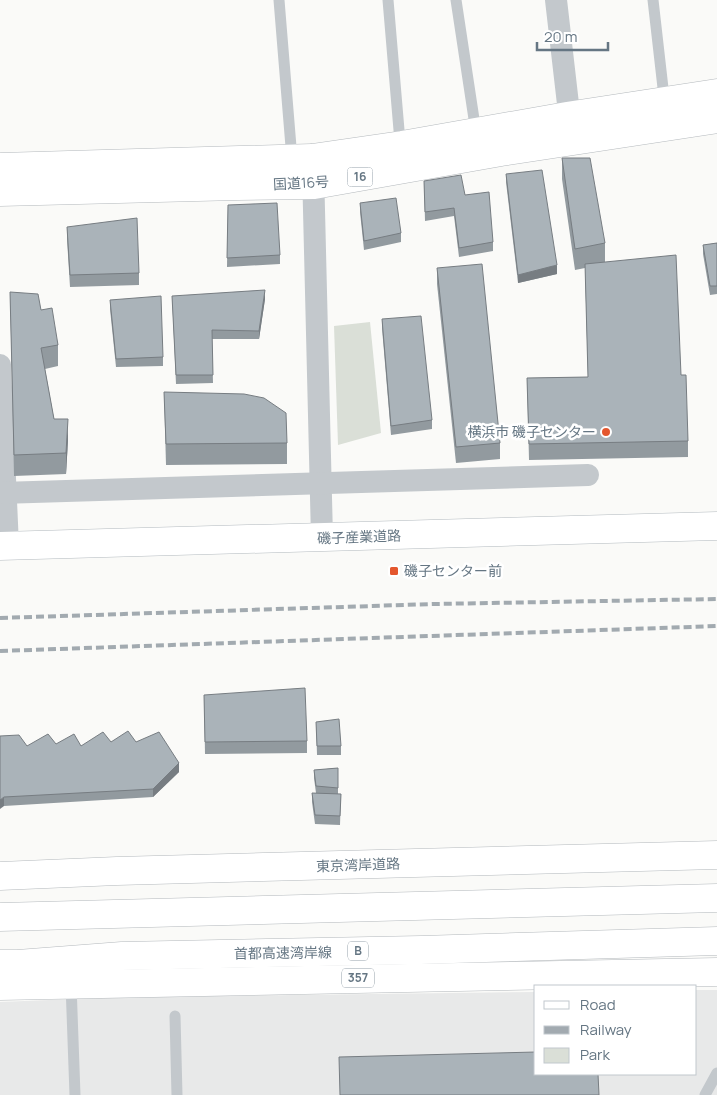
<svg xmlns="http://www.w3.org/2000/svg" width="717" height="1095" font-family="Manrope,'Noto Sans JP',sans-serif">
  <rect width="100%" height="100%" fill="#fafaf8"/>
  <path fill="#e8e9e9" d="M 696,990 L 717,990 L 717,1095 L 0,1095 L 0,1002 L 122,997 L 536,992 L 536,1074 L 696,1074 Z"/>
  <path fill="#dadfd7" d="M 370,322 L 381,433 L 338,445 L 334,326 Z"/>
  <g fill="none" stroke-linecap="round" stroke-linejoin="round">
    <g stroke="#b3babf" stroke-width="29">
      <path id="secondary" d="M 0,546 L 717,526"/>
    </g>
    <g stroke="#b4b9bd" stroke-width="29">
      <g id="highway">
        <path d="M 0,167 L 312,158 L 402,145 L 567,116 L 717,93"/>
        <path d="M 0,192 L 237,186 L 314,185 L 501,152 L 717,119"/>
        <path d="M 0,876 L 117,871 L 717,855"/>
        <path d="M 0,917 L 717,898"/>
        <path d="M 0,964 L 18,964 L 122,956 L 421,950 L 717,941"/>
        <path d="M 0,986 L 717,972"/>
      </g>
    </g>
    <g stroke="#c3c8cc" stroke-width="11">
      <path d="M 279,0 L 292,159"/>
      <path d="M 388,0 L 399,130 L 402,145"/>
      <path d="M 456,0 L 474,119 L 475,132"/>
      <path d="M 653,0 L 663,88 L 668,100"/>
      <path d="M 71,984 L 75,1095"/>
      <path d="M 175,1016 L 177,1095"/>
      <path d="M 705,1095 L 717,1073"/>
    </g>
    <g stroke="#c3c8cc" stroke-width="22">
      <path d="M 556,0 L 568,104 L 567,116"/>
      <path d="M 313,169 L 322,538"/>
      <path d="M 0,365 L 8,546"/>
      <path d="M 0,493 L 588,475"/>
    </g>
    <use href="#secondary" stroke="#fff" stroke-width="28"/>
    <use href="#highway" stroke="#fff" stroke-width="28"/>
    <g stroke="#a2aab0" stroke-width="4" stroke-dasharray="8 4" stroke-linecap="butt">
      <path d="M 0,618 L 434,604 L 717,599"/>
      <path d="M 0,651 L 717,626"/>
    </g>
  </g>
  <g fill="#929a9f">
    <path d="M 562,158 L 605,243 L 605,262 L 681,375 L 688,441 L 688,457 L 529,460 L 527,378 L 588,377 L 585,268 L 575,270 L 562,179 Z"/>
    <path d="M 506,174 L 557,274 L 518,283 L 506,182 Z"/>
    <path d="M 424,181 L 465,195 L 493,242 L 493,251 L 459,257 L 454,216 L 425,221 Z"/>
    <path d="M 360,203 L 401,233 L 401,242 L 364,250 L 360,212 Z"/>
    <path d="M 228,205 L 280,255 L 280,264 L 227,267 Z"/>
    <path d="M 67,227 L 139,273 L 139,285 L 70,287 L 67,239 Z"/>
    <path d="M 717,243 L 717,294 L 710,295 L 703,254 L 703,245 Z"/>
    <path d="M 437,268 L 500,443 L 500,459 L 456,463 L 437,284 Z"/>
    <path d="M 10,292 L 41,310 L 58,345 L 58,366 L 45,369 L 54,419 L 68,440 L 66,474 L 14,476 Z"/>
    <path d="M 172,296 L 265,299 L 259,339 L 212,339 L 213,383 L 176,384 Z"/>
    <path d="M 110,300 L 163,357 L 163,366 L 116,367 L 110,309 Z"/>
    <path d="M 382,319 L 432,420 L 432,429 L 391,435 L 382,328 Z"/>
    <path d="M 164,392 L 287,443 L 287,464 L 166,465 Z"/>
    <path d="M 204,695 L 307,741 L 307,753 L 205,754 Z"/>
    <path d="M 316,722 L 341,746 L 341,755 L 317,755 Z"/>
    <path d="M 0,736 L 27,746 L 56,744 L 81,746 L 111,742 L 136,742 L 179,772 L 153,797 L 4,806 Z"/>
    <path d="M 338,768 L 338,794 L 341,794 L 340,825 L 315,824 L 312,802 L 312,793 L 316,793 L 314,778 L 314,770 Z"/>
  </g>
  <g fill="#777d82">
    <path d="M 557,265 L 557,274 L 518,283 L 518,275 Z"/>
    <path d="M 265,290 L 265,299 L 259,339 L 259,331 Z"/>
    <path d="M 68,419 L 68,440 L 66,474 L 66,453 Z"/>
    <path d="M 179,763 L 179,772 L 153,797 L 153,789 Z"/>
    <path d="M 4,797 L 4,806 L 0,809 L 0,800 Z"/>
  </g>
  <g fill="#aab3b9" stroke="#777d82">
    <path d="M 562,158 L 590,158 L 605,243 L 575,249 Z"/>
    <path d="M 542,170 L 557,265 L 518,275 L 506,174 Z"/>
    <path d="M 461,175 L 465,195 L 489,192 L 493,242 L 459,248 L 454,208 L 425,212 L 424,181 Z"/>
    <path d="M 396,198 L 401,233 L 364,241 L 360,203 Z"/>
    <path d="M 277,203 L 280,255 L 227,258 L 228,205 Z"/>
    <path d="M 137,218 L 139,273 L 70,275 L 67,227 Z"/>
    <path d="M 717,243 L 717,286 L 710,286 L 703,245 Z"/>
    <path d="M 676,255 L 681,375 L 686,375 L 688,441 L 529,444 L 527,378 L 588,377 L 585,264 Z"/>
    <path d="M 482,264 L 500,443 L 456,447 L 437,268 Z"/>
    <path d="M 265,290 L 259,331 L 212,330 L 213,375 L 176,375 L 172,296 Z"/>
    <path d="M 10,292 L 38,294 L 41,310 L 52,308 L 58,345 L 41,348 L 54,419 L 68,419 L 66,453 L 14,455 Z"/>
    <path d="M 161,296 L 163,357 L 116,359 L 110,300 Z"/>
    <path d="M 421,316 L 432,420 L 391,426 L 382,319 Z"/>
    <path d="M 164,392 L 244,394 L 264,398 L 286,413 L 287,443 L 166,444 Z"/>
    <path d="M 305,688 L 307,741 L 205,742 L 204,695 Z"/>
    <path d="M 339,719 L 341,746 L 317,746 L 316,722 Z"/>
    <path d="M 128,731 L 136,742 L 159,732 L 179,763 L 153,789 L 4,797 L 0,800 L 0,736 L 19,735 L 27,746 L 48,734 L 56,744 L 74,734 L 81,746 L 103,732 L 111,742 Z"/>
    <path d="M 338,768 L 338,788 L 316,786 L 314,770 Z"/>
    <path d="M 312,793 L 341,794 L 340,816 L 315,815 Z"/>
    <path d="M 536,1052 L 536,1074 L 598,1074 L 599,1095 L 340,1095 L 339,1057 Z"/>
  </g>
  <g fill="#e4572e" stroke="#fff" stroke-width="2">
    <circle cx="606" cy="432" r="5"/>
    <rect x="389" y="566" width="10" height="10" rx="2.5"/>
  </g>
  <g text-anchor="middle" stroke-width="5" stroke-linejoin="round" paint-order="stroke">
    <g fill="#fff" stroke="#939fa8" stroke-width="1">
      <rect x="347.5" y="167.5" width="25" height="19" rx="4"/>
      <rect x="348" y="941.5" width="20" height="19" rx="4"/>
      <rect x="342" y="968.5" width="32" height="19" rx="4"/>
    </g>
    <g font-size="12" font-weight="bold" fill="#657683">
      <text x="360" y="181">16</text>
      <text x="358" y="955">B</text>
      <text x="358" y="982">357</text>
    </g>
    <g font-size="14" fill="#657683" stroke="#fff">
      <text transform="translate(301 183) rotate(-3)" y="5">国道16号</text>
      <text transform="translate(359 537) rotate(-2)" y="5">磯子産業道路</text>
      <text transform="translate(358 865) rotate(-2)" y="5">東京湾岸道路</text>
      <text transform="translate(283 953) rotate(-1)" y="5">首都高速湾岸線</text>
    </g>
    <g font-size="14" fill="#657683" stroke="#fff" text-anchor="end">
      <text x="596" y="437">横浜市 磯子センター</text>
      <text x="404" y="576" text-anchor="start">磯子センター前</text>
    </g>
  </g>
  <rect x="534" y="985" width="162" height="90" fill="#ffffff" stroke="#c1c8cd"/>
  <rect x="544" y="1001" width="25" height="8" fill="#ffffff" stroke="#c1c8cd"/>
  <text x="580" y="1010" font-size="15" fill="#657683">Road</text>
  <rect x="544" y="1026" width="25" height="8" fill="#a2aab0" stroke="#c1c8cd"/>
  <text x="580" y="1035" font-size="15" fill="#657683">Railway</text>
  <rect x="544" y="1048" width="25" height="15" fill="#dadfd7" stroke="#c1c8cd"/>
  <text x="580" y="1060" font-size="15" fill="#657683">Park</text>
  <path d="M537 42v8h71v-8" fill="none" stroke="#657683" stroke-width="2.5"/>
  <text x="544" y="42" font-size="15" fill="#657683" stroke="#ffffff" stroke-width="4" paint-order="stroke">20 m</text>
</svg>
